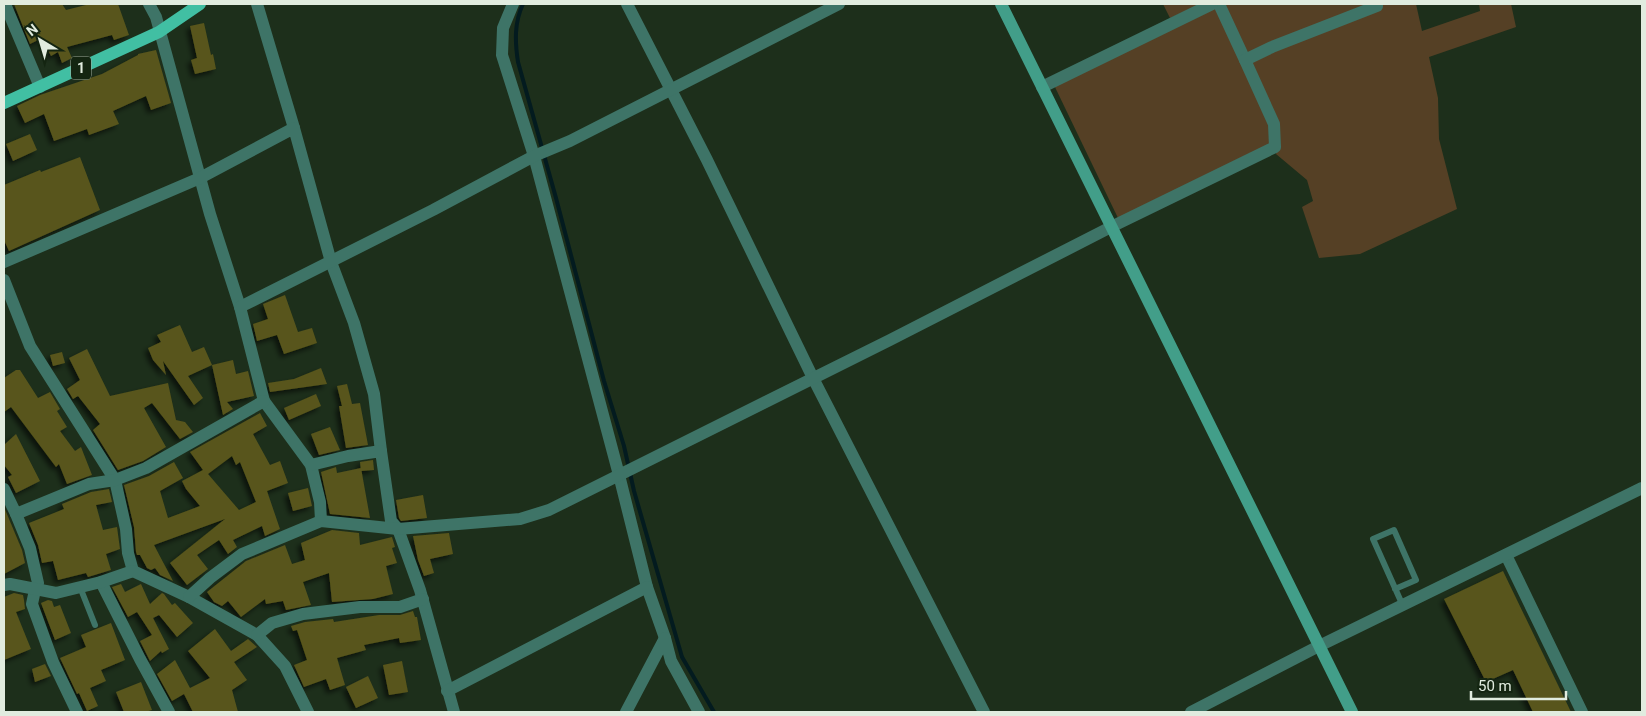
<svg xmlns="http://www.w3.org/2000/svg" width="1646" height="716" font-family="Roboto,sans-serif">
  <defs>
    <filter id="shadow"><feDropShadow dx="-3.5" dy="3.5" stdDeviation="2.5" flood-color="#0009"/></filter>
  </defs>
  <rect width="100%" height="100%" fill="#1d2f1b"/>
  <g fill="#554025">
    <path d="M 1163,4 L 1203,4 L 1170,18 Z"/>
    <path d="M 1224,4 L 1416,4 L 1422,31 L 1480,11 L 1479,4 L 1511,4 L 1516,27 L 1429,57 L 1438,98 L 1439,139 L 1457,209 L 1360,254 L 1319,258 L 1302,207 L 1313,201 L 1307,180 L 1276,154 L 1279,125 Z"/>
    <path d="M 1216,7 L 1270,124 L 1271,145 L 1118,218 L 1054,85 Z"/>
  </g>
  <g fill="none" stroke-linecap="round" stroke-linejoin="round">
    <path stroke="#031b1f" stroke-width="4" d="M 523,4 C 514,23 515,42 518,62 L 556,198 L 604,381 L 624,446 L 634,491 L 682,657 L 714,712"/>
  </g>
  <g fill="#58551b" fill-rule="evenodd" filter="url(#shadow)">
    <path d="M 14,4 L 62,4 L 66,10 L 90,4 L 118,4 L 129,35 L 114,40 L 112,35 L 67,47 L 72,58 L 62,63 L 58,52 L 51,56 L 42,38 L 30,44 Z"/>
    <path d="M 204,23 L 211,55 L 213,54 L 216,69 L 195,74 L 191,60 L 197,58 L 190,26 Z"/>
    <path d="M 156,50 L 171,103 L 151,110 L 146,96 L 113,111 L 119,124 L 89,135 L 87,129 L 54,141 L 44,114 L 25,123 L 17,106 L 40,95 L 102,74 L 138,55 L 138,54 Z"/>
    <path d="M 30,134 L 37,150 L 13,161 L 6,144 Z"/>
    <path d="M 80,157 L 100,210 L 9,251 L 4,240 L 4,185 L 40,170 L 41,172 Z"/>
    <path d="M 285,295 L 298,332 L 312,328 L 317,343 L 284,354 L 277,335 L 257,341 L 253,324 L 268,319 L 263,304 Z"/>
    <path d="M 180,325 L 192,352 L 204,347 L 212,365 L 188,376 L 203,398 L 194,405 L 163,361 L 166,375 L 153,360 L 148,348 L 161,342 L 157,335 Z"/>
    <path d="M 87,349 L 110,396 L 168,383 L 176,420 L 185,422 L 193,432 L 180,439 L 152,403 L 144,408 L 166,447 L 143,461 L 118,470 L 93,430 L 100,424 L 78,396 L 73,399 L 67,389 L 80,380 L 69,358 Z"/>
    <path d="M 62,352 L 65,363 L 53,366 L 50,355 Z"/>
    <path d="M 233,360 L 236,374 L 248,371 L 254,396 L 227,402 L 233,409 L 223,415 L 212,365 Z"/>
    <path d="M 321,368 L 327,384 L 270,392 L 268,383 L 294,379 Z"/>
    <path d="M 16,370 L 20,370 L 38,398 L 50,392 L 60,409 L 57,411 L 67,427 L 60,431 L 75,451 L 81,447 L 92,475 L 67,484 L 59,464 L 56,467 L 11,407 L 4,412 L 4,378 Z"/>
    <path d="M 347,384 L 352,404 L 360,403 L 368,445 L 346,448 L 339,406 L 342,406 L 337,386 Z"/>
    <path d="M 316,394 L 321,406 L 289,420 L 284,408 Z"/>
    <path d="M 260,413 L 267,426 L 253,434 L 270,465 L 280,461 L 288,483 L 267,491 L 280,529 L 265,536 L 262,526 L 233,540 L 237,547 L 228,554 L 219,540 L 197,555 L 208,569 L 187,585 L 170,563 L 225,519 L 154,545 L 173,581 L 160,575 L 155,568 L 151,570 L 147,568 L 140,555 L 137,555 L 136,552 L 134,527 L 124,485 L 149,476 L 174,462 L 183,478 L 160,491 L 168,518 L 200,506 L 186,489 L 182,481 L 203,470 L 190,452 ZM 232,456 L 236,465 L 240,462 L 256,502 L 239,510 L 208,474 Z"/>
    <path d="M 330,427 L 340,450 L 319,455 L 311,434 Z"/>
    <path d="M 16,434 L 40,481 L 16,493 L 8,477 L 12,475 L 4,465 L 4,445 Z"/>
    <path d="M 373,460 L 374,470 L 361,471 L 360,462 Z"/>
    <path d="M 336,467 L 337,473 L 361,468 L 370,518 L 330,514 L 321,472 Z"/>
    <path d="M 308,488 L 312,506 L 293,511 L 288,493 Z"/>
    <path d="M 109,489 L 112,502 L 96,505 L 103,530 L 117,527 L 120,549 L 106,554 L 111,570 L 88,577 L 86,573 L 58,580 L 53,561 L 42,563 L 38,545 L 29,523 L 64,509 L 62,504 L 91,492 Z"/>
    <path d="M 423,495 L 427,518 L 401,521 L 399,518 L 396,500 Z"/>
    <path d="M 4,507 L 22,550 L 25,563 L 4,574 Z"/>
    <path d="M 332,530 L 359,533 L 360,545 L 392,537 L 395,547 L 392,548 L 397,563 L 386,566 L 393,594 L 373,599 L 332,602 L 329,573 L 303,582 L 311,605 L 286,610 L 283,601 L 266,604 L 265,599 L 241,617 L 228,601 L 222,606 L 214,602 L 207,592 L 246,561 L 285,545 L 292,564 L 305,560 L 301,543 Z"/>
    <path d="M 449,533 L 453,554 L 430,559 L 434,573 L 424,576 L 418,560 L 413,536 Z"/>
    <path d="M 1503,571 L 1571,712 L 1533,712 L 1513,670 L 1486,682 L 1444,599 Z"/>
    <path d="M 121,584 L 125,592 L 141,584 L 150,604 L 162,593 L 164,594 L 172,605 L 175,603 L 193,623 L 177,637 L 159,615 L 153,618 L 169,649 L 162,653 L 161,651 L 150,661 L 140,641 L 152,635 L 137,612 L 128,617 L 112,587 Z"/>
    <path d="M 14,593 L 23,595 L 24,600 L 25,609 L 16,612 L 31,649 L 4,660 L 4,597 Z"/>
    <path d="M 48,600 L 52,601 L 54,607 L 60,605 L 71,633 L 55,640 L 41,603 Z"/>
    <path d="M 413,611 L 415,617 L 417,617 L 421,640 L 400,643 L 399,638 L 364,645 L 366,650 L 337,658 L 345,685 L 330,690 L 326,679 L 304,687 L 294,665 L 307,660 L 297,630 L 293,631 L 291,626 L 305,622 L 333,619 L 334,622 L 379,615 L 400,615 Z"/>
    <path d="M 111,623 L 125,660 L 101,670 L 106,681 L 90,688 L 98,706 L 87,711 L 79,693 L 77,694 L 60,658 L 86,647 L 81,635 Z"/>
    <path d="M 215,629 L 231,651 L 248,639 L 257,647 L 234,662 L 247,680 L 232,690 L 238,712 L 193,712 L 184,694 L 172,701 L 157,674 L 175,660 L 190,688 L 210,678 L 188,651 Z"/>
    <path d="M 402,661 L 408,692 L 389,695 L 383,665 Z"/>
    <path d="M 45,664 L 51,676 L 35,682 L 32,669 Z"/>
    <path d="M 368,676 L 378,698 L 356,708 L 346,687 Z"/>
    <path d="M 141,682 L 152,710 L 145,712 L 124,712 L 116,692 Z"/>
  </g>
  <g fill="none" stroke-linecap="round" stroke-linejoin="round">
    <g stroke="#3e7467" stroke-width="6">
      <path d="M 80,587 L 95,625"/>
      <path d="M 1395,589 L 1416,580 L 1394,530 L 1373,539 L 1403,606"/>
    </g>
    <g stroke="#3e7467" stroke-width="12">
      <path d="M 5,4 L 40,87"/>
      <path d="M 149,4 L 156,17 L 210,214 L 240,307 L 264,401 L 311,465 L 320,502 L 321,521"/>
      <path d="M 257,4 L 294,128"/>
      <path d="M 513,4 L 503,28 L 502,55 L 534,156 L 619,475 L 647,587"/>
      <path d="M 627,4 L 707,160 L 813,378 L 984,712"/>
      <path d="M 1219,4 L 1245,60"/>
      <path d="M 1042,87 L 1212,4"/>
      <path d="M 4,262 L 200,178 L 294,128 L 331,262 L 354,323 L 374,394 L 381,451"/>
      <path d="M 4,280 L 30,346 L 115,480 L 126,529 L 128,553 L 133,571"/>
      <path d="M 240,307 L 433,210 L 534,156 L 570,141 L 839,4"/>
      <path d="M 311,465 L 348,456 L 381,451 L 391,521 L 398,529 L 420,590 L 454,712"/>
      <path d="M 4,489 L 16,514 L 89,484 L 115,480 L 146,468 L 264,401"/>
      <path d="M 16,514 L 30,548 L 38,583 L 35,590 L 32,604 L 53,662 L 77,712"/>
      <path d="M 1506,555 L 1582,712"/>
      <path d="M 101,582 L 140,659 L 169,712"/>
      <path d="M 4,585 L 10,584 L 56,593 L 101,582 L 133,571 L 189,597 L 257,635 L 285,666 L 308,712"/>
      <path d="M 189,597 L 210,578 L 242,554 L 321,521 L 398,529 L 520,519 L 549,510 L 890,340 L 1111,227 L 1275,147 L 1274,124 L 1245,60 L 1272,47 L 1377,6"/>
      <path d="M 257,635 L 272,623 L 303,614 L 360,607 L 400,607 L 423,599"/>
      <path d="M 447,691 L 647,587 L 665,638"/>
      <path d="M 626,712 L 665,638 L 671,661 L 699,712"/>
      <path d="M 1191,712 L 1319,646 L 1642,488"/>
    </g>
    <path stroke="#429e89" stroke-width="12" d="M 1001,4 L 1352,712"/>
    <path stroke="#41bfa3" stroke-width="12" d="M 4,103 L 159,32 L 200,4"/>
  </g>
  <g text-anchor="middle" stroke-width="4.5" stroke-linejoin="round" paint-order="stroke">
    <rect fill="#142511" stroke="#a4b0a1" stroke-width="1" x="71" y="56.5" width="20" height="23" rx="4"/>
    <g font-size="14" font-weight="bold" fill="#e1ecdf">
      <text x="81" y="73">1</text>
    </g>
  </g>
  <rect width="1646" height="716" fill="none" stroke="#e1ecdf" stroke-width="10"/>
  <g transform="translate(40 40) rotate(322)" stroke="#142511" stroke-width="4" paint-order="stroke">
  <path d="M0-4L9 19L0 12L-9 19Z" fill="#e1ecdf"/>
  <text y="-8" font-size="14" font-weight="bold" text-anchor="middle" fill="#e1ecdf">N</text>
  </g>
  <path d="M1471 691v8h95v-8" fill="none" stroke="#e1ecdf" stroke-width="2.5"/>
  <text x="1478" y="691" font-size="15" fill="#e1ecdf" stroke="#142511" stroke-width="4" paint-order="stroke">50 m</text>
</svg>
